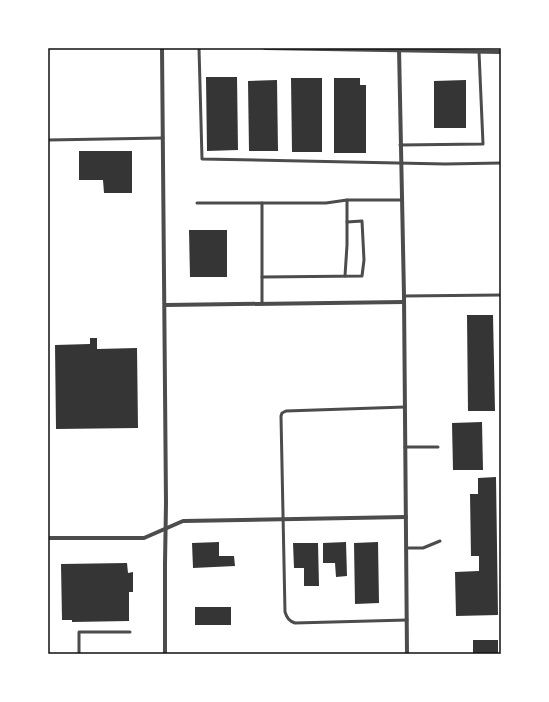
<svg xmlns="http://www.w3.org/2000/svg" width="549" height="702" font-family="Manrope,sans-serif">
  <rect width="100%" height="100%" fill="#fff"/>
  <g fill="#353535">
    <path d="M 206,77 L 237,77 L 238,150 L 207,151 Z"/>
    <path d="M 291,78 L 322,78 L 322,152 L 292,152 Z"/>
    <path d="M 334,78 L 360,78 L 360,85 L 366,85 L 366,153 L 334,153 Z"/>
    <path d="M 277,80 L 278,151 L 249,151 L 248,81 Z"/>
    <path d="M 466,80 L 466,128 L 434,128 L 434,81 Z"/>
    <path d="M 79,151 L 132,151 L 132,193 L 104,193 L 103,180 L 79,180 Z"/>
    <path d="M 189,230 L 227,230 L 227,277 L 190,277 Z"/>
    <path d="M 467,315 L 493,315 L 495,411 L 468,411 Z"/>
    <path d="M 90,338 L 97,338 L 97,349 L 137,348 L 138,428 L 56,429 L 55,345 L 90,344 Z"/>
    <path d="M 482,422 L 483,470 L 453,470 L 452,423 Z"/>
    <path d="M 496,477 L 498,615 L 456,616 L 455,572 L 479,571 L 479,556 L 471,556 L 470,494 L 478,494 L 478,478 Z"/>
    <path d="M 219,542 L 219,556 L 234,556 L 235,566 L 193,568 L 192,543 Z"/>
    <path d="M 346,542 L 347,576 L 336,577 L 335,563 L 323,563 L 323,543 Z"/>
    <path d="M 378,542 L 379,603 L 355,604 L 354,543 Z"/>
    <path d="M 293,543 L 318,543 L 319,586 L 304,586 L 304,568 L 294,568 Z"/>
    <path d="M 127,563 L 128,573 L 133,572 L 133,592 L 129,592 L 129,621 L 72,622 L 72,620 L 62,620 L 61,564 Z"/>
    <rect x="195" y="607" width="36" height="18"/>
    <rect x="473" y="640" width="25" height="14"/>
  </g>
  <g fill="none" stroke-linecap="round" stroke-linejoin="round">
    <g stroke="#4c4c4c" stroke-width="3">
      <path d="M 199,48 L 202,159 L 445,164 L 501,163"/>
      <path d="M 48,140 L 163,138"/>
      <path d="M 400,145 L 483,144 L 479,52"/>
      <path d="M 197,203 L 326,203 L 347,200 L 401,200"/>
      <path d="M 262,203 L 262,304"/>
      <path d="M 345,276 L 347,245 L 347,200"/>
      <path d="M 262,277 L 362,276 L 364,260 L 362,221 L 347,222"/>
      <path d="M 404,296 L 501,295"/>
      <path d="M 405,407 L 286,411 L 282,413 L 281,416 L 285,612 C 287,618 289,621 295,623 L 407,620"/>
      <path d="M 405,447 L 438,447"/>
      <path d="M 406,548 L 423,548 L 440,541"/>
      <path d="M 79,654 L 79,632 L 130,632"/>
    </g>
    <g stroke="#4c4c4c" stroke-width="4">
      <path d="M 162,48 L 166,503 L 165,564 L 165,654"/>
      <path d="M 265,48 L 501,52"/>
      <path d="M 399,48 L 404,296 L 407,654"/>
      <path d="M 165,305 L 404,302"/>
      <path d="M 48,538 L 144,538 L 183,521 L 406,517"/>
    </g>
  </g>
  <rect width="549" height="702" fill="none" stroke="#ffffff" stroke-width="98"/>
  <rect x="49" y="49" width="451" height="604" fill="none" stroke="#111" stroke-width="1.5"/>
</svg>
